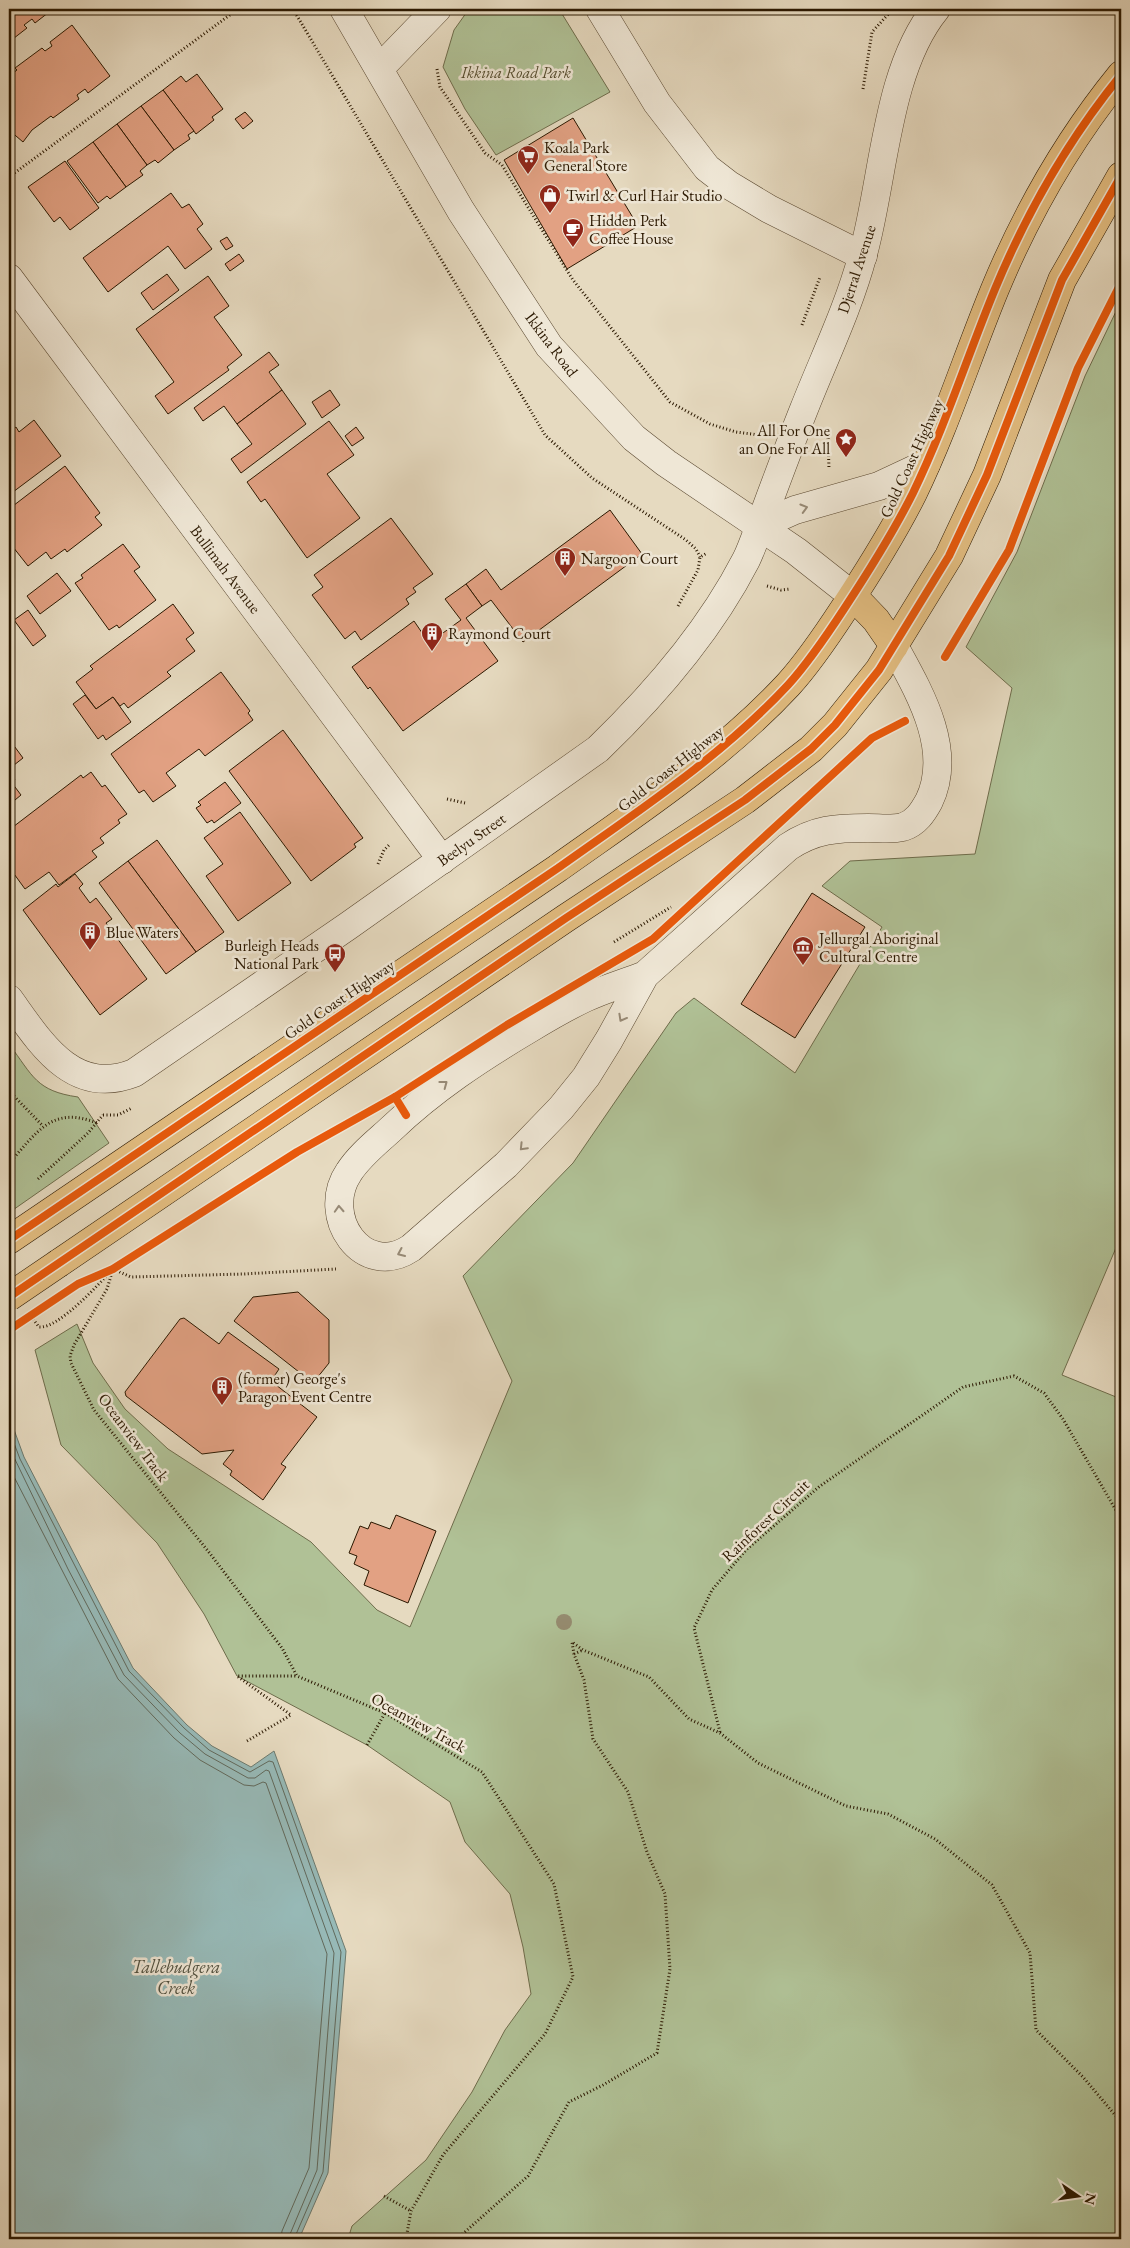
<svg xmlns="http://www.w3.org/2000/svg" width="1130" height="2248" font-family="'EB Garamond',serif">
  <rect width="100%" height="100%" fill="#e6dac0"/>
  <filter id="stains"><feTurbulence type="fractalNoise" baseFrequency=".004" numOctaves="4"/><feColorMatrix values="0 0 0 0 .2 0 0 0 0 .09 0 0 0 0 .02 0 0 0 .5 -.17"/></filter>
  <radialGradient id="worn" r=".72"><stop offset=".6" stop-color="#630" stop-opacity="0"/><stop offset="1" stop-color="#630" stop-opacity=".3"/></radialGradient>
  <g fill="#b0c196" stroke="#6e6c4b">
    <path d="M 469,9 L 559,9 L 610,92 L 496,155 L 465,109 L 443,67 L 454,30 Z"/>
    <path d="M 1121,301 L 1121,1236 L 1062,1375 L 1121,1399 L 1121,2239 L 348,2239 L 352,2226 L 426,2160 L 472,2092 L 505,2030 L 531,1994 L 523,1947 L 510,1894 L 465,1842 L 450,1802 L 367,1745 L 237,1676 L 204,1614 L 157,1543 L 61,1445 L 35,1350 L 77,1324 L 93,1363 L 125,1409 L 168,1449 L 311,1542 L 377,1610 L 410,1627 L 512,1381 L 463,1276 L 573,1163 L 676,1013 L 694,998 L 795,1073 L 882,927 L 822,886 L 850,861 L 975,854 L 1012,688 L 966,647 L 1017,552 L 1085,376 Z"/>
    <path d="M 9,1044 C 33,1076 36,1091 78,1097 L 109,1143 L 10,1212 Z"/>
  </g>
  <path fill="#97bab8" stroke="#6c796e" d="M 9,1416 L 24,1457 L 133,1668 L 187,1725 L 212,1746 L 251,1767 L 274,1751 L 346,1951 L 328,2173 L 299,2239 L 9,2239 Z"/>
  <g fill="none" stroke-linecap="round" stroke-linejoin="round">
    <g stroke="#61695c" stroke-width="1">
      <path d="M 9,1430 L 20,1459 L 129,1671 L 184,1728 L 209,1750 L 250,1772 L 269,1761 L 273,1762 L 341,1952 L 323,2172 L 294,2239"/>
      <path d="M 9,1447 L 68,1569 L 124,1675 L 180,1733 L 205,1754 L 248,1778 L 255,1778 L 266,1770 L 269,1771 L 334,1953 L 317,2170 L 288,2239"/>
      <path d="M 9,1467 L 118,1679 L 174,1738 L 200,1760 L 244,1785 L 254,1786 L 263,1782 L 266,1783 L 327,1954 L 309,2168 L 282,2231 L 281,2239"/>
    </g>
  </g>
  <g fill="#e2a183" stroke="#2b1800">
    <path d="M 9,9 L 53,9 L 35,23 L 32,19 L 24,25 L 27,28 L 9,42 Z"/>
    <path d="M 72,25 L 110,76 L 88,93 L 85,89 L 77,95 L 79,99 L 53,118 L 51,116 L 32,130 L 23,142 L 9,130 L 9,76 L 17,70 L 15,68 L 42,48 L 45,51 L 52,46 L 50,42 Z"/>
    <path d="M 197,74 L 223,109 L 212,117 L 214,120 L 196,134 L 163,90 L 181,76 L 186,82 Z"/>
    <path d="M 163,90 L 194,131 L 188,135 L 190,139 L 174,150 L 141,106 Z"/>
    <path d="M 141,106 L 174,150 L 158,163 L 155,160 L 147,165 L 117,124 Z"/>
    <path d="M 245,112 L 253,121 L 243,129 L 235,119 Z"/>
    <path d="M 573,118 L 638,226 L 567,269 L 504,160 Z"/>
    <path d="M 117,124 L 147,165 L 140,171 L 143,175 L 126,187 L 93,142 Z"/>
    <path d="M 93,142 L 126,187 L 110,199 L 107,196 L 98,203 L 67,161 Z"/>
    <path d="M 65,161 L 99,208 L 70,230 L 60,217 L 54,222 L 28,187 Z"/>
    <path d="M 171,193 L 182,208 L 189,204 L 203,224 L 197,229 L 212,249 L 185,269 L 168,246 L 108,292 L 83,258 Z"/>
    <path d="M 227,237 L 233,246 L 226,250 L 220,241 Z"/>
    <path d="M 239,254 L 244,261 L 230,271 L 225,264 Z"/>
    <path d="M 167,274 L 179,290 L 153,310 L 141,293 Z"/>
    <path d="M 208,276 L 229,306 L 214,317 L 242,355 L 227,367 L 229,370 L 168,414 L 155,396 L 174,382 L 136,329 Z"/>
    <path d="M 269,352 L 279,365 L 269,372 L 282,390 L 237,424 L 224,406 L 203,421 L 194,408 Z"/>
    <path d="M 282,390 L 306,424 L 241,473 L 231,459 L 252,444 L 237,424 Z"/>
    <path d="M 330,390 L 340,405 L 322,418 L 312,402 Z"/>
    <path d="M 34,420 L 61,456 L 9,495 L 9,432 L 16,427 L 19,432 Z"/>
    <path d="M 329,421 L 354,455 L 327,474 L 360,518 L 307,558 L 265,499 L 261,502 L 247,482 Z"/>
    <path d="M 356,427 L 364,438 L 352,446 L 345,436 Z"/>
    <path d="M 65,466 L 100,513 L 95,517 L 102,525 L 67,552 L 65,549 L 51,559 L 46,552 L 28,566 L 13,547 L 9,550 L 9,509 Z"/>
    <path d="M 610,510 L 642,554 L 523,642 L 491,600 L 482,606 L 466,584 L 486,569 L 501,590 Z"/>
    <path d="M 391,518 L 433,574 L 413,588 L 416,592 L 406,599 L 409,604 L 361,640 L 355,631 L 345,639 L 312,595 L 323,587 L 314,575 Z"/>
    <path d="M 123,544 L 140,567 L 134,571 L 156,600 L 119,628 L 117,625 L 109,630 L 75,583 L 83,578 L 81,575 Z"/>
    <path d="M 57,573 L 71,591 L 40,614 L 27,596 Z"/>
    <path d="M 466,584 L 482,606 L 466,618 L 498,661 L 403,731 L 370,687 L 368,689 L 352,667 L 414,621 L 429,643 L 461,620 L 445,599 Z"/>
    <path d="M 173,604 L 194,633 L 186,639 L 195,651 L 167,672 L 171,676 L 128,708 L 124,703 L 120,706 L 113,697 L 96,709 L 76,682 L 93,669 L 90,666 Z"/>
    <path d="M 28,610 L 46,636 L 33,646 L 14,620 Z"/>
    <path d="M 221,672 L 250,711 L 248,713 L 253,720 L 205,756 L 199,749 L 166,773 L 176,786 L 153,802 L 144,790 L 139,793 L 111,754 Z"/>
    <path d="M 85,695 L 96,709 L 113,697 L 131,722 L 106,740 L 103,735 L 98,739 L 73,704 Z"/>
    <path d="M 283,730 L 363,838 L 354,844 L 356,847 L 311,881 L 229,771 Z"/>
    <path d="M 9,739 L 23,758 L 9,769 Z"/>
    <path d="M 9,772 L 15,780 L 12,783 L 21,795 L 9,805 Z"/>
    <path d="M 91,772 L 102,787 L 105,785 L 127,814 L 118,820 L 120,823 L 100,838 L 104,843 L 92,851 L 97,857 L 59,885 L 49,872 L 25,889 L 9,867 L 9,830 L 81,775 L 83,778 Z"/>
    <path d="M 225,782 L 241,803 L 214,823 L 212,820 L 207,823 L 196,808 L 201,805 L 198,802 Z"/>
    <path d="M 240,812 L 291,883 L 238,921 L 206,876 L 223,864 L 204,838 Z"/>
    <path d="M 157,840 L 224,932 L 196,952 L 128,861 Z"/>
    <path d="M 128,861 L 196,952 L 166,974 L 99,883 Z"/>
    <path d="M 75,874 L 83,884 L 79,888 L 90,903 L 96,898 L 112,919 L 106,923 L 147,979 L 100,1015 L 23,910 L 56,884 L 58,887 Z"/>
    <path d="M 812,893 L 865,927 L 795,1038 L 741,1004 Z"/>
    <path d="M 298,1292 L 329,1320 L 329,1363 L 313,1383 L 234,1321 L 253,1297 Z"/>
    <path d="M 184,1318 L 219,1344 L 228,1332 L 279,1369 L 271,1381 L 317,1417 L 281,1464 L 286,1467 L 263,1500 L 230,1475 L 232,1471 L 223,1464 L 234,1450 L 202,1454 L 126,1396 L 125,1392 L 180,1319 Z"/>
    <path d="M 396,1515 L 436,1531 L 408,1603 L 364,1585 L 369,1571 L 354,1564 L 357,1556 L 349,1553 L 360,1526 L 368,1529 L 371,1522 L 390,1529 Z"/>
  </g>
  <g fill="none" stroke-linecap="round" stroke-linejoin="round">
    <g stroke="#5a4830" stroke-width="29">
      <g id="minor">
        <path d="M 344,9 L 461,211 L 549,346 L 634,438 L 666,463 L 796,551 L 853,596"/>
        <path d="M 600,9 L 657,103 L 707,168 L 729,185 L 769,209 L 863,256"/>
        <path d="M 380,68 L 437,9"/>
        <path d="M 9,278 L 442,860"/>
        <path d="M 759,526 L 795,510 L 879,486 L 926,464"/>
        <path d="M 645,975 C 625,983 604,989 585,998 C 566,1007 547,1018 529,1029 C 480,1058 433,1089 391,1129 C 377,1142 360,1155 349,1172 C 319,1216 363,1280 411,1248 L 506,1165 L 561,1108 L 586,1077 L 609,1040 L 645,975 L 788,847 C 815,829 836,828 868,828 C 880,828 891,830 903,827 C 916,823 923,812 929,801 C 954,749 918,690 894,646"/>
        <path d="M 9,999 C 40,1042 72,1097 134,1073 L 348,926 L 598,749 C 655,694 709,632 746,560 C 753,546 758,529 764,514 C 777,479 790,444 804,409 C 824,358 849,307 863,254 C 884,179 886,70 936,9"/>
      </g>
    </g>
    <g stroke="#2b1800" stroke-width="29">
      <g id="highway">
        <path d="M 853,596 L 876,620 L 894,646"/>
        <path d="M 9,1240 L 558,868 C 638,811 721,757 788,685 C 809,662 827,635 844,609 C 869,571 893,533 913,493 C 945,427 967,357 995,289 C 1027,212 1068,140 1121,75"/>
        <path d="M 59,1263 L 566,918 L 745,800 L 811,749 L 835,725 L 879,670 L 949,556 L 987,475 L 1062,280 L 1121,176"/>
      </g>
    </g>
    <g stroke="#2b1800" stroke-width="3" stroke-dasharray="1 2.5" stroke-linecap="butt">
      <path d="M 293,9 L 545,435 L 592,478 L 686,540 L 696,549 L 700,557"/>
      <path d="M 437,69 L 440,87 L 485,153 L 502,165 L 573,280 L 670,402 L 710,424 L 736,432 L 759,435 L 760,434"/>
      <path d="M 863,89 L 872,32 L 893,9"/>
      <path d="M 9,177 L 238,9"/>
      <path d="M 802,325 L 820,277"/>
      <path d="M 828,438 L 829,469"/>
      <path d="M 767,586 L 781,590 L 790,589"/>
      <path d="M 678,606 L 698,570 L 700,557 L 707,553"/>
      <path d="M 447,799 L 465,803"/>
      <path d="M 378,864 L 384,850 L 390,844"/>
      <path d="M 614,942 L 671,907"/>
      <path d="M 9,1091 L 43,1126"/>
      <path d="M 103,1115 L 118,1115 L 132,1108"/>
      <path d="M 9,1163 C 37,1133 51,1105 97,1123"/>
      <path d="M 38,1179 L 88,1133 L 103,1115"/>
      <path d="M 113,1269 L 107,1289 L 74,1345 L 70,1356 L 71,1363 L 94,1410 L 208,1551 L 282,1648 L 297,1676 L 385,1713 L 482,1772 L 554,1884 L 573,1977 L 545,2034 L 443,2155 L 411,2211 L 406,2239"/>
      <path d="M 113,1269 L 131,1277 L 243,1274 L 336,1269"/>
      <path d="M 33,1319 L 39,1327 C 58,1329 98,1285 111,1271"/>
      <path d="M 574,1654 L 583,1650"/>
      <path d="M 720,1732 L 694,1628 L 712,1590 L 746,1550 L 820,1486 L 963,1387 L 1014,1376 L 1044,1393 L 1063,1419 L 1121,1519"/>
      <path d="M 247,1741 L 291,1715 L 237,1676 L 297,1676"/>
      <path d="M 367,1745 L 385,1713"/>
      <path d="M 384,2196 L 411,2211"/>
      <path d="M 457,2239 L 528,2176 L 569,2102 L 603,2085 L 657,2053 L 670,1969 L 665,1894 L 647,1852 L 628,1792 L 593,1739 L 584,1680 L 574,1654 L 572,1642 L 583,1650 L 649,1677 L 689,1719 L 720,1733 L 758,1763 L 846,1806 L 888,1814 L 935,1839 L 992,1885 L 1030,1953 L 1036,2030 L 1083,2077 L 1121,2122"/>
    </g>
    <use href="#minor" stroke="#efe7d6" stroke-width="28"/>
    <use href="#highway" stroke="#e3bd80" stroke-width="28"/>
    <g stroke="#2b1800" stroke-width="29" stroke-linecap="butt">
      <path id="highway-bridge" d="M 9,1297 L 59,1263"/>
    </g>
    <use href="#highway-bridge" stroke="#e3bd80" stroke-width="28"/>
    <g stroke="#efe7d6" stroke-width="11">
      <g id="cycleway">
        <path d="M 945,657 L 1009,550 L 1078,368 L 1121,283"/>
        <path d="M 395,1097 L 507,1025 L 653,939 L 872,738 L 905,721"/>
        <path d="M 9,1240 L 558,868 C 638,811 721,757 788,685 C 809,662 827,635 844,609 C 869,571 893,533 913,493 C 945,427 967,357 995,289 C 1027,212 1068,140 1121,75"/>
        <path d="M 9,1297 L 566,918 L 745,800 L 811,749 L 835,725 L 879,670 L 949,556 L 987,475 L 1062,280 L 1121,176"/>
        <path d="M 9,1330 L 78,1284 L 113,1269 L 297,1152 L 395,1097 L 406,1115"/>
      </g>
    </g>
    <use href="#cycleway" stroke="#e8590c" stroke-width="8"/>
  </g>
  <circle fill="#958b6f" cx="564" cy="1622" r="8"/>
  <defs><path id="oneway-chevron" d="M-2-3.5L2.5 0L-2 3.5" fill="none" stroke-width="1.6" stroke-linecap="round" stroke-linejoin="round" transform="scale(1.25)"/></defs>
  <g stroke="#978a76">
    <use href="#oneway-chevron" transform="translate(804 508) rotate(-16)"/>
    <use href="#oneway-chevron" transform="translate(622 1018) rotate(119)"/>
    <use href="#oneway-chevron" transform="translate(444 1084) rotate(-37)"/>
    <use href="#oneway-chevron" transform="translate(523 1147) rotate(134)"/>
    <use href="#oneway-chevron" transform="translate(339 1209) rotate(-93)"/>
    <use href="#oneway-chevron" transform="translate(401 1253) rotate(156)"/>
  </g>
  <defs>
    <g id="supermarket-pin" transform="scale(1.125)"><path d="M0 17L-7.5 6A9.5 9.5 0 1 1 7.5 6Z" fill="#8f2418" stroke="#efe7d6"/><path d="M-6-5.5h2.5l.6 2H6L4.5 2H-2.5L-4.4-4H-6ZM-1.5 3.2a1.3 1.3 0 1 0 .1 0ZM3 3.2a1.3 1.3 0 1 0 .1 0Z" fill="#fff"/></g>
    <g id="shop-pin" transform="scale(1.125)"><path d="M0 17L-7.5 6A9.5 9.5 0 1 1 7.5 6Z" fill="#8f2418" stroke="#efe7d6"/><path d="M-5-2.5h2.3a2.7 3.5 0 0 1 5.4 0H5L5.5 6h-11ZM-1.5-2.5h3a1.5 2.3 0 0 0-3 0Z" fill="#fff"/></g>
    <g id="cafe-pin" transform="scale(1.125)"><path d="M0 17L-7.5 6A9.5 9.5 0 1 1 7.5 6Z" fill="#8f2418" stroke="#efe7d6"/><path d="M-5.5-4.5H6V0H3Q3 3.5 0 3.5H-2.5Q-5.5 3.5-5.5 0ZM3-3.2v2h1.7v-2ZM-6 4.5H4V6H-6Z" fill="#fff"/></g>
    <g id="sight-pin" transform="scale(1.125)"><path d="M0 17L-7.5 6A9.5 9.5 0 1 1 7.5 6Z" fill="#8f2418" stroke="#efe7d6"/><path d="M0-6L1.8-2.2L6-1.7L2.9 1.2L3.7 5.4L0 3.3L-3.7 5.4L-2.9 1.2L-6-1.7L-1.8-2.2Z" fill="#fff"/></g>
    <g id="building-pin" transform="scale(1.125)"><path d="M0 17L-7.5 6A9.5 9.5 0 1 1 7.5 6Z" fill="#8f2418" stroke="#efe7d6"/><path d="M-4-6H4V6H1V3H-1V6H-4ZM-2.5-4.3h1.7v1.8h-1.7ZM.8-4.3h1.7v1.8H.8ZM-2.5-1h1.7V.8h-1.7ZM.8-1h1.7V.8H.8Z" fill="#fff"/></g>
    <g id="museum-pin" transform="scale(1.125)"><path d="M0 17L-7.5 6A9.5 9.5 0 1 1 7.5 6Z" fill="#8f2418" stroke="#efe7d6"/><path d="M0-6L6-3V-2H-6V-3ZM-5-1h2V3h-2ZM-1-1h2V3h-2ZM3-1h2V3H3ZM-6 4H6V6H-6Z" fill="#fff"/></g>
    <g id="bus-pin" transform="scale(1.125)"><path d="M0 17L-7.5 6A9.5 9.5 0 1 1 7.5 6Z" fill="#8f2418" stroke="#efe7d6"/><path d="M-5-6H5V4H4V6H2V4H-2V6H-4V4H-5ZM-3.5-4V0h7V-4ZM-3.5 1.2v1.5H-2V1.2ZM2 1.2v1.5H3.5V1.2Z" fill="#fff"/></g>
  </defs>
  <g fill-rule="evenodd">
    <use href="#supermarket-pin" x="528" y="156"/>
    <use href="#shop-pin" x="550" y="195"/>
    <use href="#cafe-pin" x="573" y="229"/>
    <use href="#sight-pin" x="846" y="439"/>
    <use href="#building-pin" x="565" y="558"/>
    <use href="#building-pin" x="432" y="633"/>
    <use href="#building-pin" x="90" y="932"/>
    <use href="#museum-pin" x="803" y="947"/>
    <use href="#bus-pin" x="335" y="954"/>
    <use href="#building-pin" x="222" y="1387"/>
  </g>
  <g text-anchor="middle" stroke-width="5" stroke-linejoin="round" paint-order="stroke">
    <g font-size="16" font-style="italic" fill="#534b2d" stroke="#efe7d6">
      <text x="516" y="78">Ikkina Road Park</text>
    </g>
    <g font-size="16" fill="#2b1800" stroke="#efe7d6" text-anchor="start">
      <text x="544" y="153">Koala Park<tspan x="544" dy="18">General Store</tspan></text>
      <text x="566" y="201">Twirl &amp; Curl Hair Studio</text>
      <text x="589" y="226">Hidden Perk<tspan x="589" dy="18">Coffee House</tspan></text>
      <text x="830" y="436" text-anchor="end">All For One<tspan x="830" dy="18">an One For All</tspan></text>
      <text x="581" y="564">Nargoon Court</text>
      <text x="448" y="639">Raymond Court</text>
      <text x="106" y="938">Blue Waters</text>
      <text x="819" y="944">Jellurgal Aboriginal<tspan x="819" dy="18">Cultural Centre</tspan></text>
      <text x="319" y="951" text-anchor="end">Burleigh Heads<tspan x="319" dy="18">National Park</tspan></text>
      <text x="238" y="1384">(former) George's<tspan x="238" dy="18">Paragon Event Centre</tspan></text>
    </g>
    <g font-size="16" fill="#2b1800" stroke="#efe7d6">
      <text transform="translate(856 269) rotate(-72)" y="6">Djerral Avenue</text>
      <text transform="translate(552 344) rotate(53)" y="6">Ikkina Road</text>
      <text transform="translate(911 458) rotate(-65)" y="6">Gold Coast Highway</text>
      <text transform="translate(226 569) rotate(53)" y="6">Bullimah Avenue</text>
      <text transform="translate(670 768) rotate(-38)" y="6">Gold Coast Highway</text>
      <text transform="translate(471 839) rotate(-35)" y="6">Beelyu Street</text>
      <text transform="translate(339 999) rotate(-34)" y="6">Gold Coast Highway</text>
      <text transform="translate(134 1437) rotate(53)" y="6">Oceanview Track</text>
      <text transform="translate(765 1520) rotate(-43)" y="6">Rainforest Circuit</text>
      <text transform="translate(419 1722) rotate(29)" y="6">Oceanview Track</text>
    </g>
    <g font-size="18" font-style="italic" fill="#515140" stroke="#efe7d6">
      <text x="176" y="1973">Tallebudgera<tspan x="176" dy="21">Creek</tspan></text>
    </g>
  </g>
  <rect width="1130" height="2248" fill="none" stroke="#e6dac0" stroke-width="30"/>
  <rect x="10" y="10" width="1110" height="2228" fill="none" stroke="#2b1800" stroke-width="2.5"/>
  <rect x="15" y="15" width="1100" height="2218" fill="none" stroke="#2b1800"/>
  <g transform="translate(1078 2196) rotate(103)" stroke="#efe7d6" stroke-width="4" paint-order="stroke">
  <path d="M0-4L9 19L0 12L-9 19Z" fill="#2b1800"/>
  <text y="-8" font-size="14" font-weight="bold" text-anchor="middle" fill="#2b1800">N</text>
  </g>
  <rect width="100%" height="100%" filter="url(#stains)"/>
  <rect width="100%" height="100%" fill="url(#worn)"/>
</svg>
